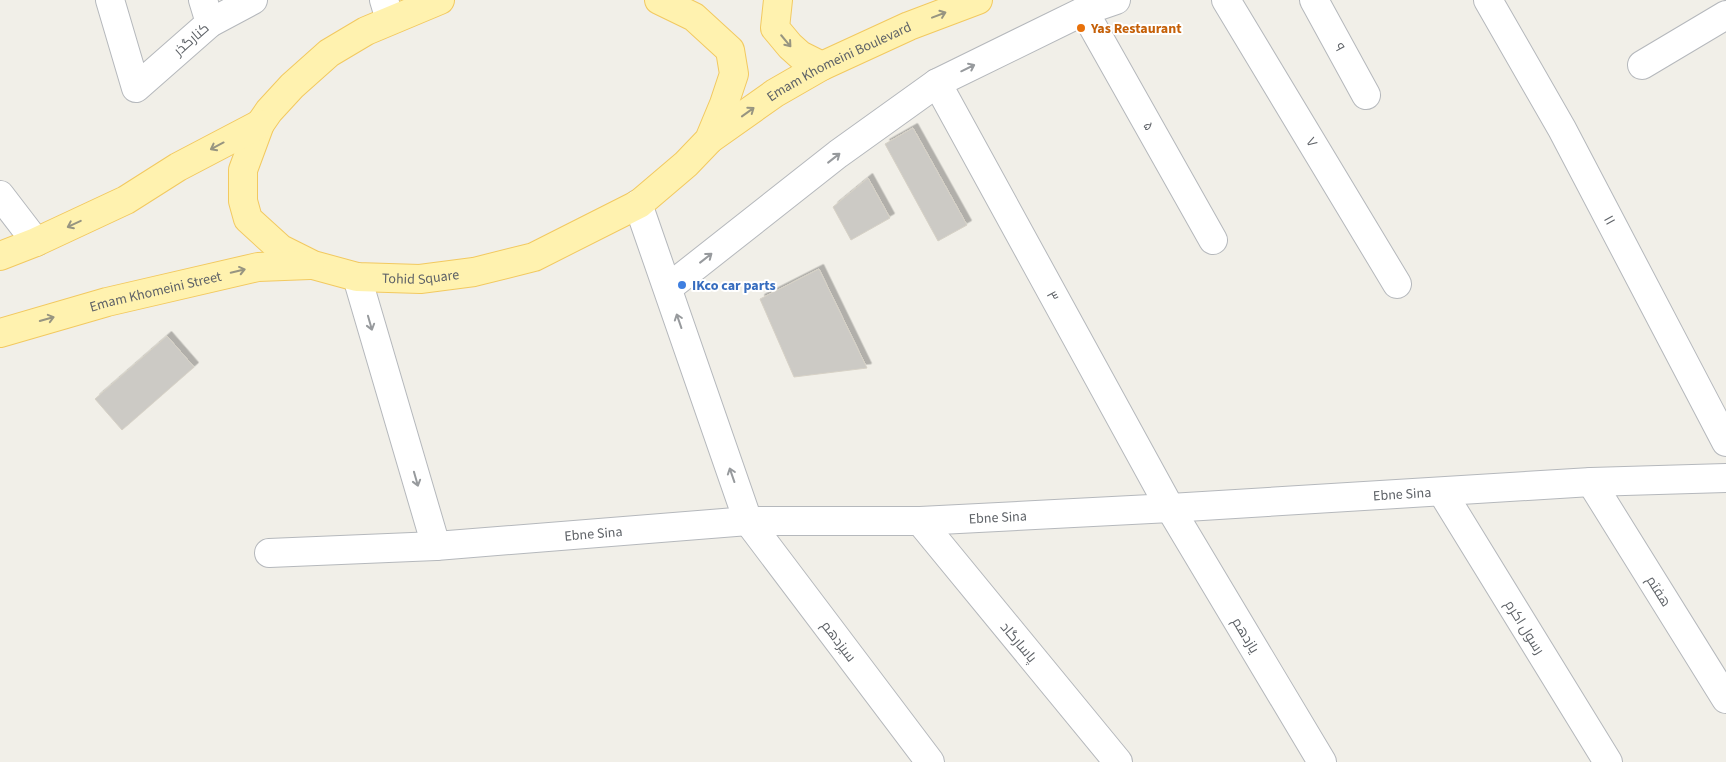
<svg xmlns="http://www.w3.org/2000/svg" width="1726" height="762" font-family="'Source Sans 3',Cairo,sans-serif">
  <defs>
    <filter id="shadow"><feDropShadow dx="4.5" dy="-4.5" stdDeviation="0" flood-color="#0004"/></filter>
  </defs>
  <rect width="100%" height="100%" fill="#f1efe8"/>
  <g fill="#cccac5" stroke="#d6d1c6" filter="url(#shadow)">
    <path d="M 913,128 L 967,225 L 938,241 L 885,144 Z"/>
    <path d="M 868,178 L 890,218 L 851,240 L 833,207 Z"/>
    <path d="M 819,269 L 867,368 L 794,377 L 760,299 Z"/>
    <path d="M 167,336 L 194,367 L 122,430 L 95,399 Z"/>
  </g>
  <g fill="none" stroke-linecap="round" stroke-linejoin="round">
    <g stroke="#b5b8bc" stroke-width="30">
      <g id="minor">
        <path d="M 110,0 L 136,88 L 210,23 L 253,0"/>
        <path d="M 203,0 L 210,23"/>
        <path d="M 384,0 L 390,20"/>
        <path d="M 1226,0 L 1397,284"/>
        <path d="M 1314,0 L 1366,95"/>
        <path d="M 1488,0 L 1562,129 L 1726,442"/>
        <path d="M 1084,11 L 1213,240"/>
        <path d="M 1642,65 L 1726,15"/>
        <path d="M 937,83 L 1170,508 L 1322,762"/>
        <path d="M 0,195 L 36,242"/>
        <path d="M 638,204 L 748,521 L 930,762"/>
        <path d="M 357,277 L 436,546"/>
        <path d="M 668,288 L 838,154 L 937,83 L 1084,11 L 1116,0"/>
        <path d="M 1591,482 L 1726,699"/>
        <path d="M 1442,492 L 1608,762"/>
        <path d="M 920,521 L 1118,762"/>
        <path id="s1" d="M 269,553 L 436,546 L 748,521 L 920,521 L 1170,508 L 1591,482 L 1726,478"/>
      </g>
    </g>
    <g stroke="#f2c960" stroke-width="30">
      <g id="major">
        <path id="s2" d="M 440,0 L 366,31 L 329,53 L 292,86 L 269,111 L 260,124 L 243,170 L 243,201 L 248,219 L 281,249 L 313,265 L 357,277 L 420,279 L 474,272 L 534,257 L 639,204 L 686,164 L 709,140 L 724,104 L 734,74 L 730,50 L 694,17 L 659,0"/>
        <path d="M 778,0 L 775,28 L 790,46 L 800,55 L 822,66"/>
        <path id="s3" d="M 710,139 L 775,93 L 822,66 L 909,26 L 978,0"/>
        <path d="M 0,256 L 36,242 L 126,200 L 178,167 L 260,124"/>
        <path id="s4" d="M 0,333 L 107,302 L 258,267 L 310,265"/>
      </g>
    </g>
    <use href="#minor" stroke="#fff" stroke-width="28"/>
    <use href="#major" stroke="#fff2af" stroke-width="28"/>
  </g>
  <defs><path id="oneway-shaft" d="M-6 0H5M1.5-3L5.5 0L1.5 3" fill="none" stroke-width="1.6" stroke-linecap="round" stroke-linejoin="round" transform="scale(1.25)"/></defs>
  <g stroke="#979581">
    <use href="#oneway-shaft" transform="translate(939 15) rotate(-21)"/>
    <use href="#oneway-shaft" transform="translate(786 41) rotate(50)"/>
    <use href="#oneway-shaft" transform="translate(748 112) rotate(-36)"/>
    <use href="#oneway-shaft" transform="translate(217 146) rotate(152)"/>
    <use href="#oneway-shaft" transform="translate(74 224) rotate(155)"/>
    <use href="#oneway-shaft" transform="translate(238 271) rotate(-13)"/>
    <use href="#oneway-shaft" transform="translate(47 319) rotate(-16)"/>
  </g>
  <g stroke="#979a9d">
    <use href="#oneway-shaft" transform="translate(968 68) rotate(-26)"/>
    <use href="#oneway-shaft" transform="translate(834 158) rotate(-38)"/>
    <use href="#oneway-shaft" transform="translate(706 258) rotate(-38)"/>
    <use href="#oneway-shaft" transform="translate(679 321) rotate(-109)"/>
    <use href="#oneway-shaft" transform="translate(370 323) rotate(74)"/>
    <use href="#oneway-shaft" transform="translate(732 475) rotate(-109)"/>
    <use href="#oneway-shaft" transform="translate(416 479) rotate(74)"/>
  </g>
  <circle fill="#e8710a" stroke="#fff" stroke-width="2" cx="1081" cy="28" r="5"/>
  <circle fill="#3f7fe0" stroke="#fff" stroke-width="2" cx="682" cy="285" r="5"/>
  <g text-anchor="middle" stroke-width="4" stroke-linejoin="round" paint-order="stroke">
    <g font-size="14" font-weight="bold" fill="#c56008" stroke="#fff" text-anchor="start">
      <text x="1091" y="33">Yas Restaurant</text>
    </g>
    <g font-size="14" fill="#5f6368" stroke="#fff">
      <text transform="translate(191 39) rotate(-41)" y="5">کنارگذر</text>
      <text transform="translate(1340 47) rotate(61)" y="5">۹</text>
      <text dy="5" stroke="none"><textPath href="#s3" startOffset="151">Emam Khomeini Boulevard</textPath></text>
      <text transform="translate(1149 126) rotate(61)" y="5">۵</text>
      <text transform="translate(1312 142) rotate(59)" y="5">۷</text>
      <text transform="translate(1610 220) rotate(62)" y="5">۱۱</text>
      <text dy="5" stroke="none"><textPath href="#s2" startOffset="511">Tohid Square</textPath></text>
      <text dy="5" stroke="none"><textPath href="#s4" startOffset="161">Emam Khomeini Street</textPath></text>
      <text transform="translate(1053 296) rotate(61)" y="5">۳</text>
      <text dy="5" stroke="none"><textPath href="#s1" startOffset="1135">Ebne Sina</textPath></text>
      <text dy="5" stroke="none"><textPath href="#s1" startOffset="730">Ebne Sina</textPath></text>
      <text dy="5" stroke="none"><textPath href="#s1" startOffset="325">Ebne Sina</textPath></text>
      <text transform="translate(1659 591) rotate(58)" y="5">هفتم</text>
      <text transform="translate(1525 627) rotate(58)" y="5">رسول اکرم</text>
      <text transform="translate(1246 635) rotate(59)" y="5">یازدهم</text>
      <text transform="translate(839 641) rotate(53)" y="5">سیزدهم</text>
      <text transform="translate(1019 642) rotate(50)" y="5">پاسارگاد</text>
    </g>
    <g font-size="14" font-weight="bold" fill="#366cbe" stroke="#fff" text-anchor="start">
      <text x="692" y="290">IKco car parts</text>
    </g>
  </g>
</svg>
